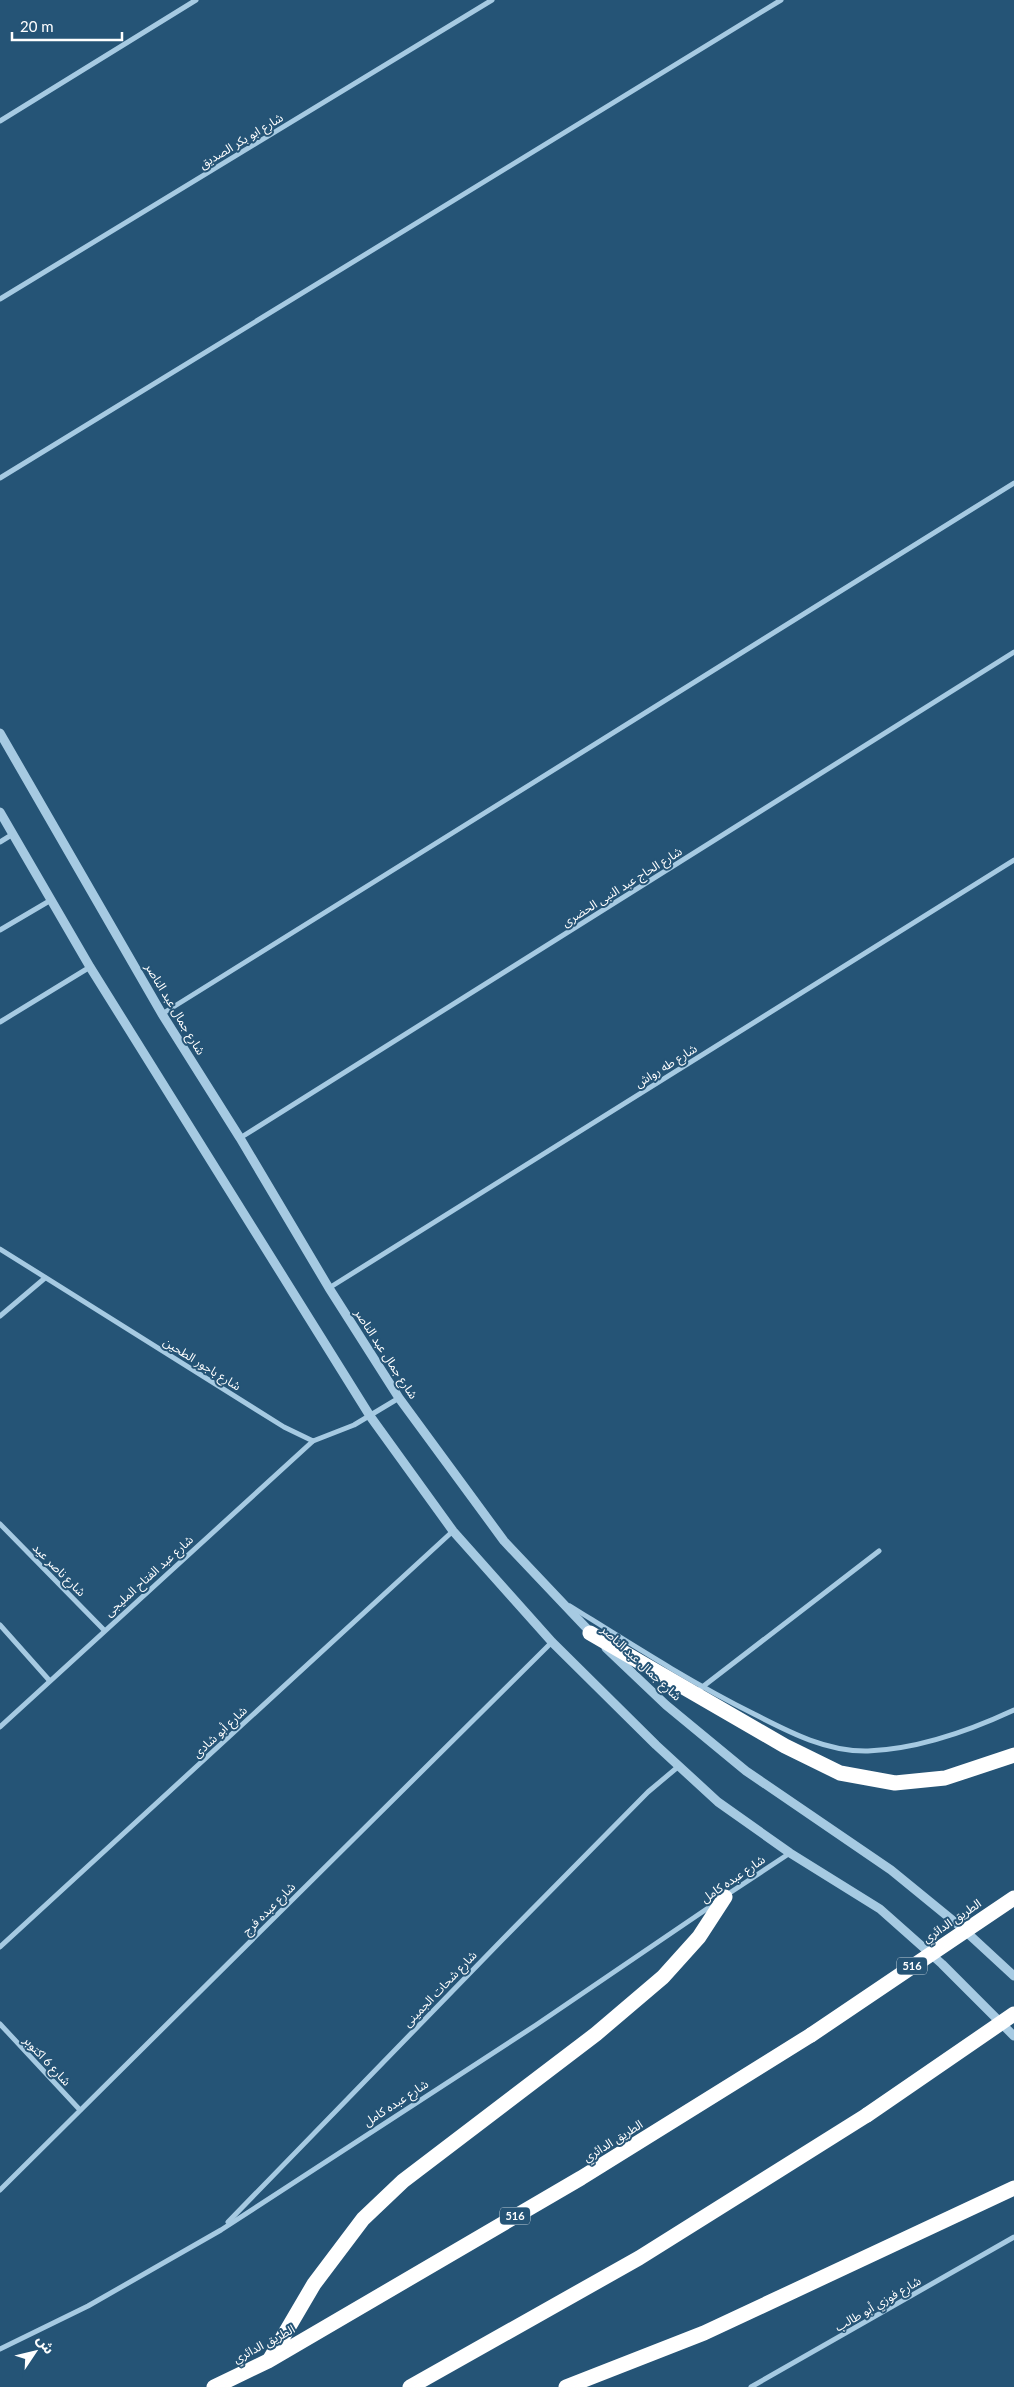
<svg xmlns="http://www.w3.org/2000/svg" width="1014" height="2387" font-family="Lato,'Noto Sans Arabic',sans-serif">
  <rect width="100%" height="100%" fill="#255476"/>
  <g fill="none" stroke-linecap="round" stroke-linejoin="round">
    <g stroke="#a6cae2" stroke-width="5">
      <path d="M 0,121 L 196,0"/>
      <path d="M 0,299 L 492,0"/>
      <path d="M 0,478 L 781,0"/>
      <path d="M 0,842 L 13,834"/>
      <path d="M 0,930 L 51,900"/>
      <path d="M 162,1014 L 1014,483"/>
      <path d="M 0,1022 L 90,967"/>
      <path d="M 240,1138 L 1014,652"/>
      <path d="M 0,1249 L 284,1427 L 313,1441 L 354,1425 L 399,1398"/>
      <path d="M 329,1288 L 1014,860"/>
      <path d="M 0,1316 L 45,1278"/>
      <path d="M 0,1524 L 104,1630"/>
      <path d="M 570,1606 C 631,1644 690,1682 754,1714 C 789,1732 827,1752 868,1751 C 919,1749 969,1731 1014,1710"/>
      <path d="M 0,1625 L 49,1680"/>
      <path d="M 701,1688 L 879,1551"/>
      <path d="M 0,1727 L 313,1441"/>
      <path d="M 725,1896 L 790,1853"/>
      <path d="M 0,1947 L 453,1531"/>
      <path d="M 0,2024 L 80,2110"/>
      <path d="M 0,2190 L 552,1642"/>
      <path d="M 228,2222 L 502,1940 L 648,1792 L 679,1766"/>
      <path d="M 0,2349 L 88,2306 L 221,2230 L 536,2025 L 714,1904"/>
      <path d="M 751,2387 L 1014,2237"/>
    </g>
    <g stroke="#a6cae2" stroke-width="9">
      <path d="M 0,733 L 162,1014 L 240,1138 L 329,1288 L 399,1398 L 504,1541 L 593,1635"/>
      <path d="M 0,812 L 90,967 L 370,1416 L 453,1531 L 552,1642 L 656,1745 L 718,1802 L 790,1853 L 880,1909 L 942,1964 L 1014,2036"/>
      <path d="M 606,1648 L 666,1705 L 746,1771 L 891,1870 L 962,1928 L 1014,1976"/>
    </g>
    <g stroke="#fff" stroke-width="15">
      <path d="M 590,1633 L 785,1746 L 840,1773 L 895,1783 L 945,1778 L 1014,1755"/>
      <path d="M 270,2359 L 314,2284 L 363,2219 L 403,2181 L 596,2034 L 663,1977 L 699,1937 L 725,1897"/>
      <path d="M 214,2387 L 268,2361 L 581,2178 L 811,2035"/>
      <path d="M 410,2387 L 639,2258 L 867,2115"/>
      <path d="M 566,2387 L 704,2333 L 1014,2188"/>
    </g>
    <g stroke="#fff" stroke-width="15">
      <path d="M 811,2035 L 1014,1898"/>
      <path d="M 867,2115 L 1014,2014"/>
    </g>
  </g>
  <g text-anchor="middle" stroke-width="4" stroke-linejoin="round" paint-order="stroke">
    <g fill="#255476" stroke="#beccd6" stroke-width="1">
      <rect x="897" y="1957.5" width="30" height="17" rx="4"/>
      <rect x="500" y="2207.5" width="30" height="17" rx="4"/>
    </g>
    <g font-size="11" font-weight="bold" fill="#fff">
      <text x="912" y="1970">516</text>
      <text x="515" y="2220">516</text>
    </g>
    <g font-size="12" fill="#fff" stroke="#255476">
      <text transform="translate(241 141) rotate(-31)" y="4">شارع ابو بكر الصديق</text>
      <text transform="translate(622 887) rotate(-32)" y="4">شارع الحاج عبد النبى الحضرى</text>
      <text transform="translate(175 1009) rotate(59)" y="4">شارع جمال عبد الناصر</text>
      <text transform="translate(666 1066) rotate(-32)" y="4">شارع طه رواش</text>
      <text transform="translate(386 1354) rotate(57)" y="4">شارع جمال عبد الناصر</text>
      <text transform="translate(202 1364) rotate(32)" y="4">شارع باجور الطحين</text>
      <text transform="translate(59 1570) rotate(45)" y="4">شارع ناصر عيد</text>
      <text transform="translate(149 1576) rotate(-42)" y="4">شارع عبد الفتاح المليجى</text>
      <text transform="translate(641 1663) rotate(43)" y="4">شارع جمال عبد الناصر</text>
      <text transform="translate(220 1732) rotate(-43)" y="4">شارع أبو شادى</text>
      <text transform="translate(733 1879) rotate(-34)" y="4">شارع عبده كامل</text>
      <text transform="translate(269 1909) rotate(-45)" y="4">شارع عبده فرج</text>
      <text transform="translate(952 1921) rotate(-34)" y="4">الطريق الدائري</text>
      <text transform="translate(440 1989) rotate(-46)" y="4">شارع شحات الجمينى</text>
      <text transform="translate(47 2061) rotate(47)" y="4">شارع 6 اكتوبر</text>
      <text transform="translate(396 2103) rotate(-33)" y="4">شارع عبده كامل</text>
      <text transform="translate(613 2141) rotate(-32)" y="4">الطريق الدائري</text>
      <text transform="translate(878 2304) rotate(-30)" y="4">شارع فوزي أبو طالب</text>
      <text transform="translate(264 2344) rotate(-28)" y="4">الطريق الدائري</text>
    </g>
  </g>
  <g transform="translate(35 2352) rotate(55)" stroke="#255476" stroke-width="4" paint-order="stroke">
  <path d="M0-4L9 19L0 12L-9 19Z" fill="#ffffff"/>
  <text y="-8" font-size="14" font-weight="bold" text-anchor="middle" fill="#ffffff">ش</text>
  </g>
  <path d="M12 32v8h110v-8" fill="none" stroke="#ffffff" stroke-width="2.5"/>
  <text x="20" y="32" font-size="15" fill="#ffffff" stroke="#255476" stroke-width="4" paint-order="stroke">20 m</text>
</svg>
